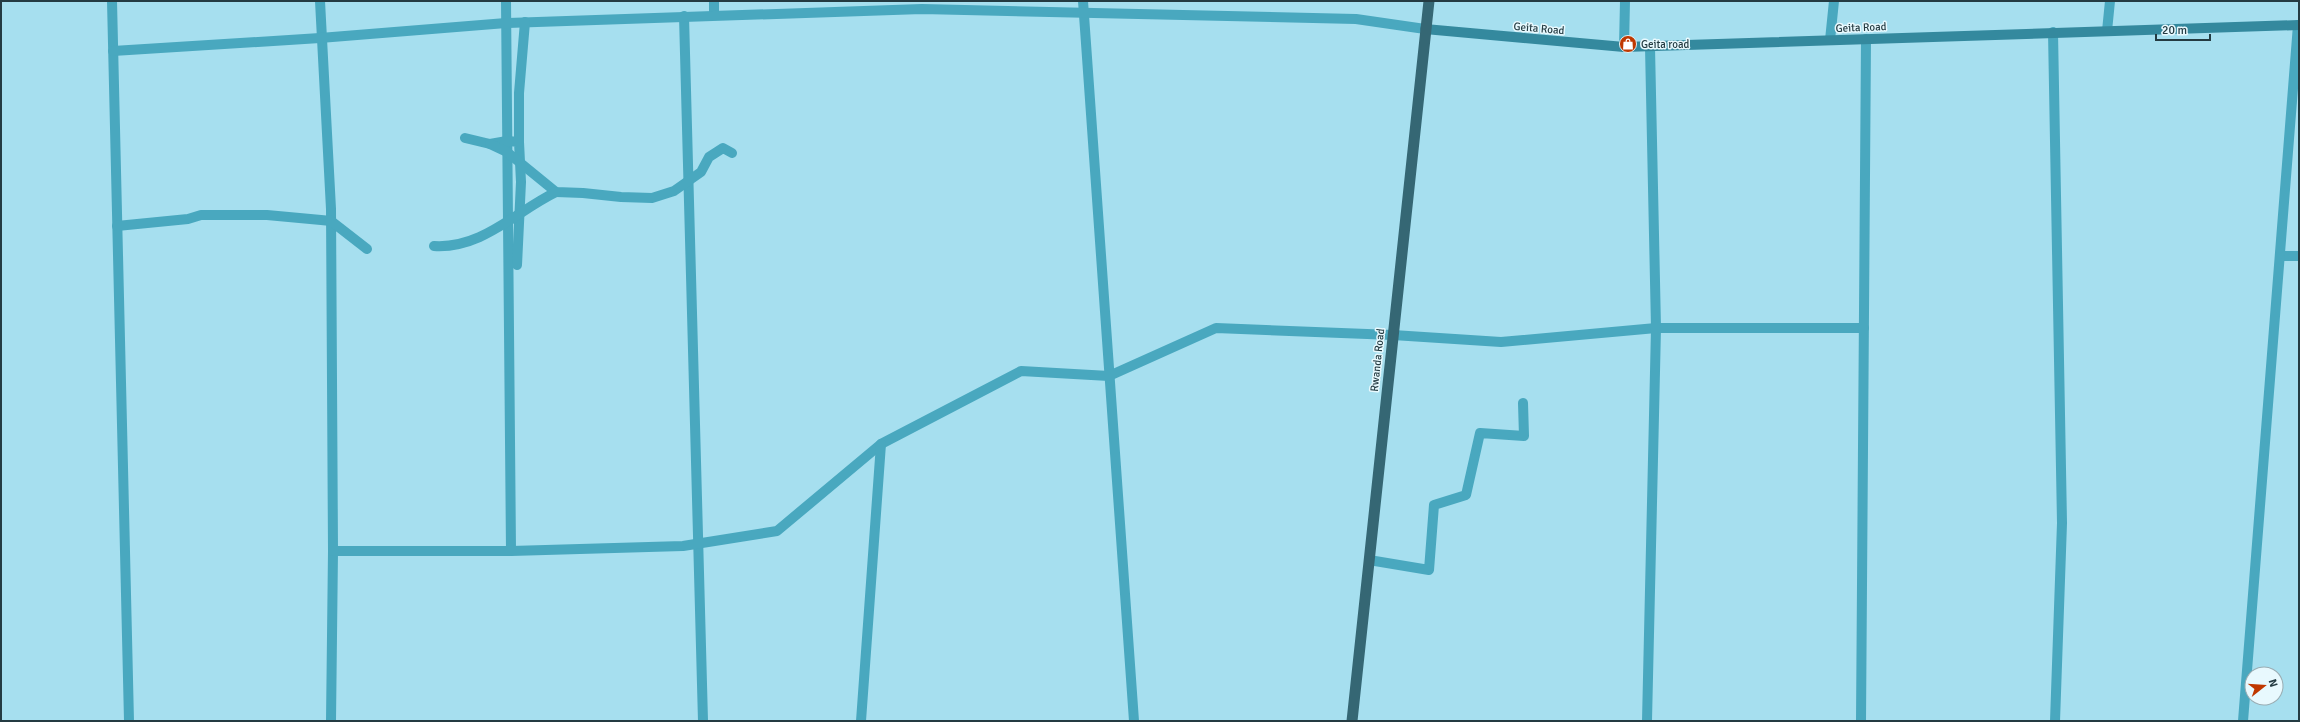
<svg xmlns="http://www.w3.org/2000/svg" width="2300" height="722" font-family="Signika,sans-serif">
  <rect width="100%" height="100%" fill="#a6dfef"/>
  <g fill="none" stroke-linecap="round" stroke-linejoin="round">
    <g stroke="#49a8bf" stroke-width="10">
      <path d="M 112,1 L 129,721"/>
      <path d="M 320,1 L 331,209 L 333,551 L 331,721"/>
      <path d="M 506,1 L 511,551"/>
      <path d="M 714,1 L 714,15"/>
      <path d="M 1083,1 L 1134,721"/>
      <path d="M 684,16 L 703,721"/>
      <path d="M 2107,31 L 2110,1"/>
      <path d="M 2053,32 L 2062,523 L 2055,721"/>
      <path d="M 1830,40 L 1834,1"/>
      <path d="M 1624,47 L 1625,1"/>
      <path d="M 113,51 L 320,38 L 506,23 L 922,9 L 1356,19 L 1425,29"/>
      <path d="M 465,138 L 490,144 L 507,141 L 519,142 L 521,182 L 517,265"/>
      <path d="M 519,142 L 519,93 L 525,22"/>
      <path d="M 490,144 L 507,152 L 556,192 L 583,193 L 621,197 L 652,198 L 674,191 L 701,172 L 709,157 L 723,148 L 732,153"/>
      <path d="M 117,226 L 188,219 L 201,215 L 267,215 L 321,220 L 331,221 L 367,249"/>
      <path d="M 434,246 C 482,249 515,212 556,192"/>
      <path d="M 2281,256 L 2299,256"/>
      <path d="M 333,551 L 511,551 L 683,546 L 777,531 L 881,444 L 1021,371 L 1109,376 L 1216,328 L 1393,335 L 1501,342 L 1656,328 L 1864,328"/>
      <path d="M 1369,560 L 1429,570 L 1434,505 L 1466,495 L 1480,433 L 1524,436 L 1523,403"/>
      <path d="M 861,721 L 881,444"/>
      <path d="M 1647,721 L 1656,328 L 1650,47"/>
      <path d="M 1861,721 L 1866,39"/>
      <path d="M 2243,721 L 2298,25"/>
    </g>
    <path stroke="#34899e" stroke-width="10" d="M 1425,29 L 1624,47 L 2299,25"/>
    <path stroke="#356774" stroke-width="11" d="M 1352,721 L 1429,1"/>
  </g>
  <defs>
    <g id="shop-disc" transform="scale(0.9)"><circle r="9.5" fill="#c03800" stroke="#e8f9fe"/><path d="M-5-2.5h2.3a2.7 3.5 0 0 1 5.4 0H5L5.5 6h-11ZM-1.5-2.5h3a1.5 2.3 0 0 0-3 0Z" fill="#fff"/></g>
  </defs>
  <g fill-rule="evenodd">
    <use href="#shop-disc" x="1628" y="44"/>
  </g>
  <g text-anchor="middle" stroke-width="3" stroke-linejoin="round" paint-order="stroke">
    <g font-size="11" fill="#243b42" stroke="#e8f9fe">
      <text transform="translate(1861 27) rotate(-2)" y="4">Geita Road</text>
      <text transform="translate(1539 28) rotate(5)" y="4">Geita Road</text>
      <text transform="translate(1377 360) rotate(-84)" y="4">Rwanda Road</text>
    </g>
    <g font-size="11" fill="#243b42" stroke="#e8f9fe" text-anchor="start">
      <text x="1641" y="48">Geita road</text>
    </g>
  </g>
  <rect width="2300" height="722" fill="none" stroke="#243b42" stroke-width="4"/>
  <g transform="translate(2264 686) rotate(73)"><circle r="19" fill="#e8f9fe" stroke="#9aadb3"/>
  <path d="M0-3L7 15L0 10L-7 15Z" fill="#c03800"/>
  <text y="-6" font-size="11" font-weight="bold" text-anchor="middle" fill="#243b42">N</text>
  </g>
  <path d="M2156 34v6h54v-6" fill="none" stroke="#243b42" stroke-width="2"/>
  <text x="2162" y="34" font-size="12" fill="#243b42" stroke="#e8f9fe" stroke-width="3" paint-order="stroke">20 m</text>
</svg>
